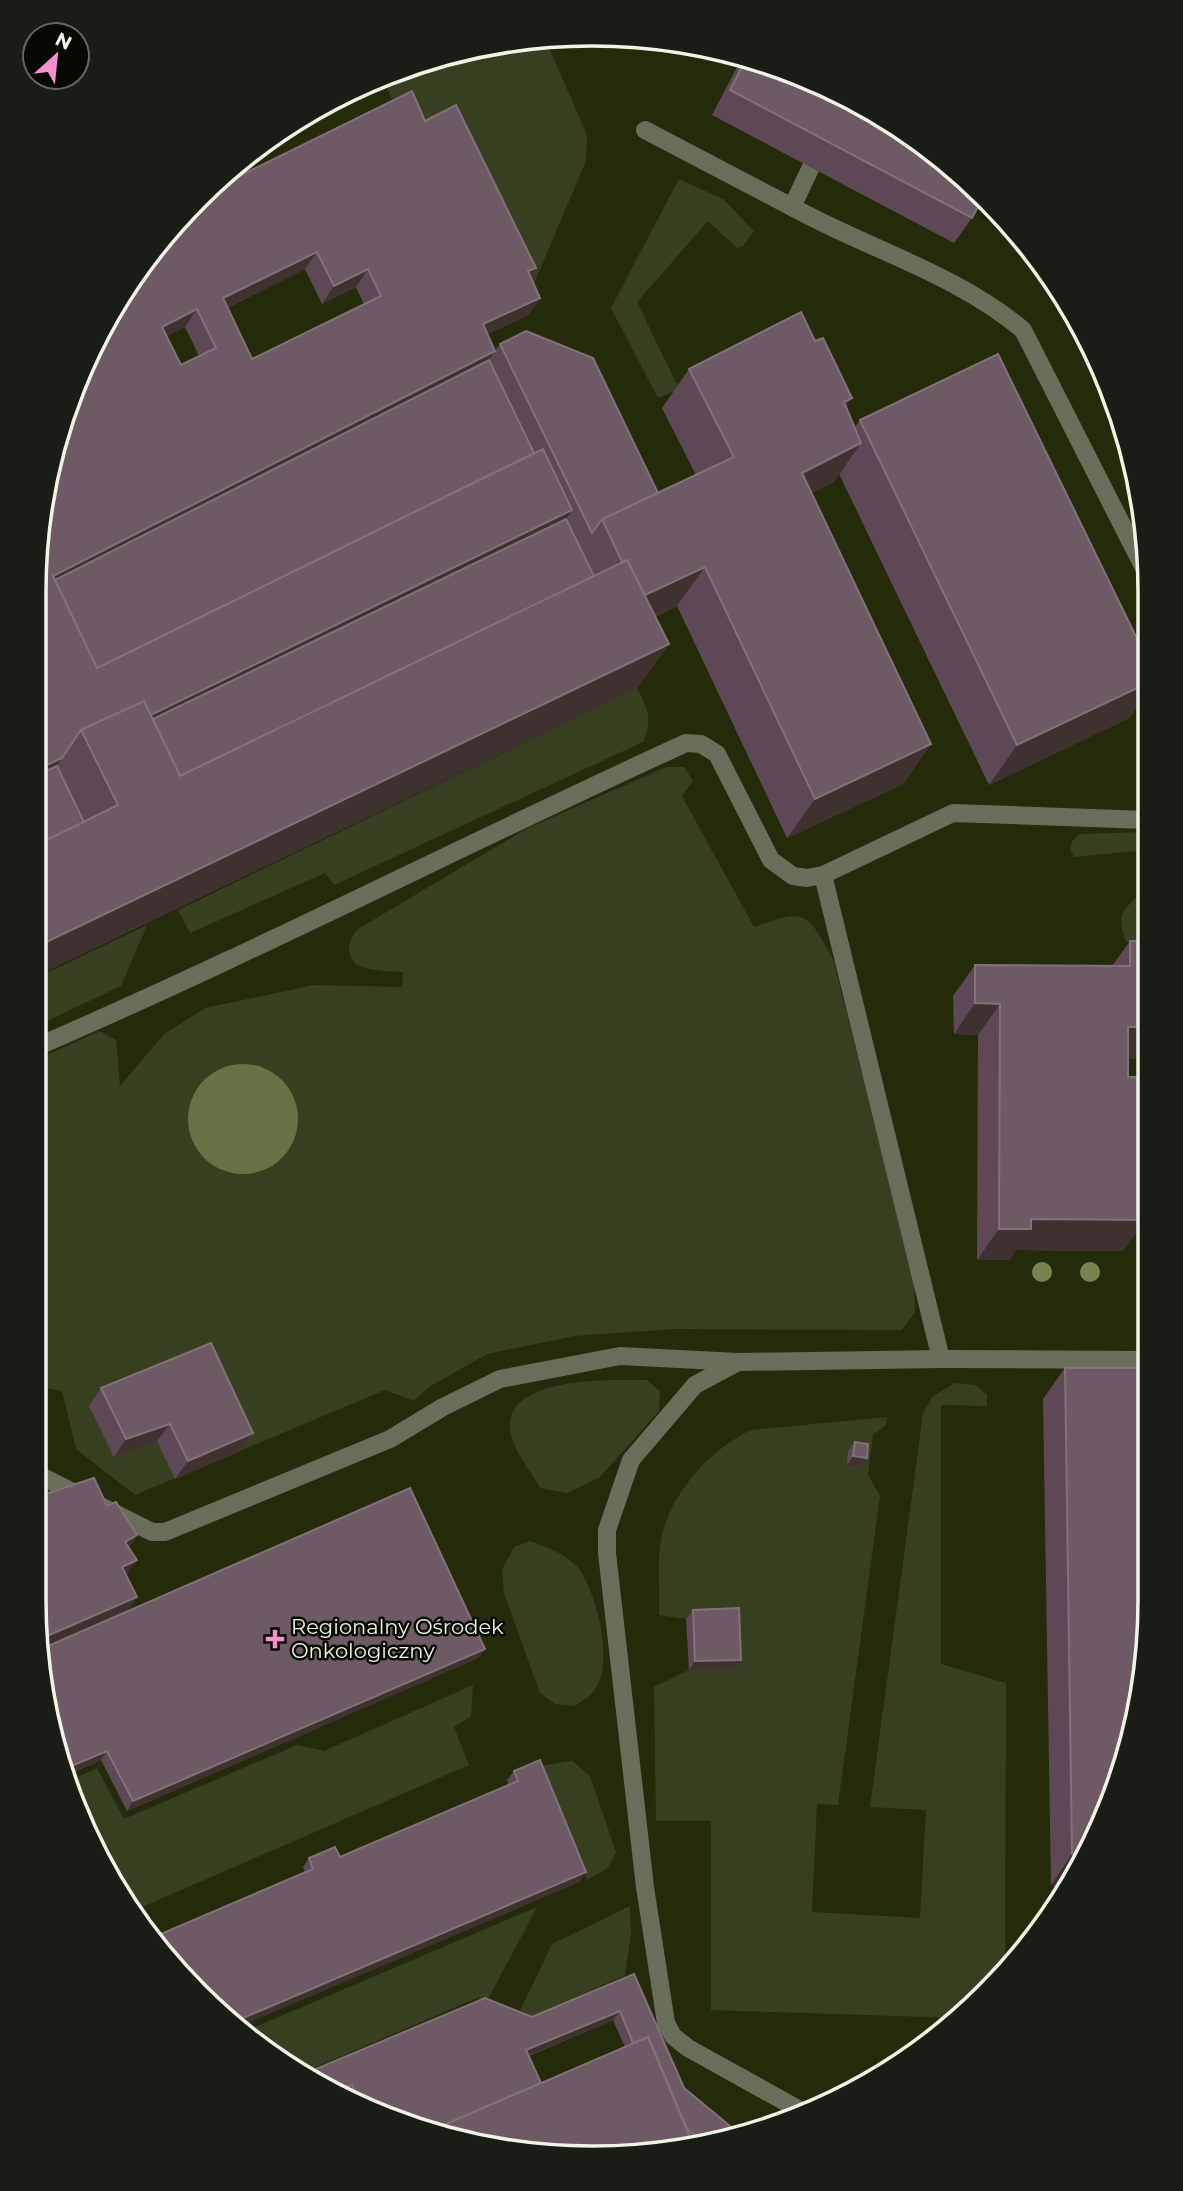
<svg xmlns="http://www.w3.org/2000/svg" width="1183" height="2191" font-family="Montserrat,sans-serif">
  <rect width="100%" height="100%" fill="#1c2209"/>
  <path fill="#242b0b" d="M 555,34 L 664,38 L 684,43 L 945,179 L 937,194 L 1015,235 L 1056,282 L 1120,412 L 1145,519 L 1149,1636 L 1131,1744 L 1075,1878 L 960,2019 L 806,2115 L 628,2157 L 447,2139 L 282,2064 L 149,1940 L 63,1779 L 33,1599 L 34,555 L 52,447 L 108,313 L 172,224 L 251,149 L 344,91 L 447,52 Z"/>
  <g fill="#373f21">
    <path d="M 544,36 L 587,135 L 586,161 L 524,307 L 412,139 L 381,77 L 447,52 Z"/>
    <path d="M 679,179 L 723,199 L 754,231 L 743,246 L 737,248 L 708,221 L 637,302 L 679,389 L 658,398 L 611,308 Z"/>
    <path d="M 637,688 C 648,709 653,720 643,742 L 334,885 L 325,873 L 190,933 L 178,910 Z"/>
    <path d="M 666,767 L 684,767 L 693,781 L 682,796 L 754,927 C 805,909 806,910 833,959 L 914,1281 L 915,1312 L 902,1330 L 675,1329 L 575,1336 L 487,1354 L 429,1387 L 414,1401 L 385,1390 L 135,1495 L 76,1449 L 62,1391 L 34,1386 L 34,1061 L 100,1031 L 116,1040 L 120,1086 L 164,1034 L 205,1008 L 314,985 L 402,987 L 403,972 C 390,971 374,971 362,967 C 344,961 347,939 358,929 L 526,829 Z"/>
    <path d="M 1141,832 L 1144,838 L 1138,851 L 1074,857 L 1070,849 L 1073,840 L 1080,834 Z"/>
    <path d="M 1146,886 L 1146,944 L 1126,942 C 1114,906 1128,911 1146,886 Z"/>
    <path d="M 147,925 L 121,986 L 34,1027 L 34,979 Z"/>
    <path d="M 647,1380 L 660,1391 L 659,1411 L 599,1478 L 567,1493 L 540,1488 C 531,1471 512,1449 510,1430 C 504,1375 613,1380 647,1380 Z"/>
    <path d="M 955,1383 L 975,1385 L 987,1394 L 987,1406 L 941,1405 L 941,1664 L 1006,1683 L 1005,1964 L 961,2018 L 711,2010 L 711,1821 L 656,1821 L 654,1687 L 689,1670 L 734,1669 L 686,1619 L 659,1615 C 660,1591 657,1563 661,1539 C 671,1493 709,1450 751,1430 L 887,1417 L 886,1425 L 873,1435 L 868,1475 L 880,1496 L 838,1805 L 817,1804 L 812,1912 L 920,1918 L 926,1810 L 870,1807 L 923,1414 L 932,1397 Z"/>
    <path d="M 530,1541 C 547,1547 571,1556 581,1572 C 598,1598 615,1667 593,1692 C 589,1698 580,1702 575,1706 L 555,1704 L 540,1693 L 504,1593 L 502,1570 L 514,1547 Z"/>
    <path d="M 473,1685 L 471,1717 L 454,1727 L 469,1765 L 133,1911 L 65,1783 L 97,1768 L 124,1819 L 297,1745 L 324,1751 Z"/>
    <path d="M 572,1761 L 590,1776 L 616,1852 L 608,1868 L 587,1880 L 541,1766 Z"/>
    <path d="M 630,1906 L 631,1934 L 625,1975 L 527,2020 L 518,2015 L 552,1944 Z"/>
    <path d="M 537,1907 L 487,2001 L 477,1998 L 302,2073 L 282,2064 L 246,2031 Z"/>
  </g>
  <circle fill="#657243" cx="243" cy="1119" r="55"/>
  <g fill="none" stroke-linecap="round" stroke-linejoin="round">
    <g stroke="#686e5a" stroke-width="18">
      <path d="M 645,130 L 792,207"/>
      <path d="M 811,167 L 792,207 C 868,249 957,274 1023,330 L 1145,570"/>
      <path d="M 823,875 L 941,1359"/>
      <path d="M 34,1048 C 254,953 467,843 686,743 L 701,744 L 717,754 L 771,860 L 793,876 L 807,878 L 823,875 L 953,813 L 1146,820"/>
      <path d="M 33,1472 L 152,1532 L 165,1532 L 390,1439 L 443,1407 L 500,1379 L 620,1356 L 738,1362"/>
      <path d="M 807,2114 L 688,2048 L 673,2036 L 666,2023 L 645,1887 L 607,1553 L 607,1530 L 631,1460 L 695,1385 L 738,1362 L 941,1359 L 1148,1360"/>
    </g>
  </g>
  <g fill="#768450">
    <circle cx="1042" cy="1272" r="10"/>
    <circle cx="1090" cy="1272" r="10"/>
  </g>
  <g fill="#5f4855" fill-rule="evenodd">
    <path d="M 745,57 L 771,63 L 972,218 L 954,243 L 712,115 L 736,69 Z"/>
    <path d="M 425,121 L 530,277 L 540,298 L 528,315 L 488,334 L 495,351 L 500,344 L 658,493 L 696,475 L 662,408 L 689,369 L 846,407 L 855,427 L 860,420 L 1145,655 L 1146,695 L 1129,718 L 989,785 L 839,474 L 834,482 L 811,493 L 931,744 L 903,784 L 787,838 L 677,606 L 655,617 L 669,644 L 637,688 L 34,977 L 34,555 L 108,313 ZM 305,269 L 322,304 L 356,287 L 364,304 L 252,359 L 227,308 ZM 185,327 L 199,356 L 181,365 L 167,336 Z"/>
    <path d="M 1130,941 L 1146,941 L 1147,1041 L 1135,1059 L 1128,1058 L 1128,1077 L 1145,1220 L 1123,1251 L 1016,1250 L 1009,1260 L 977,1260 L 978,1035 L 954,1034 L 953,996 L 975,965 L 1112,966 Z"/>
    <path d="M 1065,1368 L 1075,1878 L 1069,1886 L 1051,1885 L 1043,1399 Z"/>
    <path d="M 101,1388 L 253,1433 L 240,1451 L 175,1479 L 157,1441 L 114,1457 L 89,1406 Z"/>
    <path d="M 855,1442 L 867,1458 L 860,1467 L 847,1466 L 848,1451 Z"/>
    <path d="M 107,1506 L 137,1535 L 129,1547 L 126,1576 L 137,1597 L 126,1613 L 485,1649 L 478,1658 L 127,1811 L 101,1760 L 63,1777 L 33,1600 Z"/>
    <path d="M 693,1610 L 741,1660 L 735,1669 L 689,1670 L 686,1619 Z"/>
    <path d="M 514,1771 L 580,1882 L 305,1872 L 303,1867 L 309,1858 L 340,1857 L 509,1785 L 507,1780 Z"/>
    <path d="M 634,1974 L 684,2088 L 736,2131 L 628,2157 L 447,2139 L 304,2074 L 532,2017 ZM 613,2020 L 625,2047 L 541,2083 L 529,2056 Z"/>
  </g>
  <g fill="#3e3130">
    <path d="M 317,252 L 305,269 L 210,316 L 223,298 Z"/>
    <path d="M 536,268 L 524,286 L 528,271 Z"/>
    <path d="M 368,269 L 356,287 L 322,304 L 334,286 Z"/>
    <path d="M 540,298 L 528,315 L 471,342 L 483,324 Z"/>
    <path d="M 197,309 L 185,327 L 150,345 L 162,327 Z"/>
    <path d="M 495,351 L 483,369 L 49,589 L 53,576 Z"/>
    <path d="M 852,398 L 825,437 L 844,402 Z"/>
    <path d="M 861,443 L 834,482 L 774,512 L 802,473 Z"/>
    <path d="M 572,510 L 560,528 L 121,741 L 89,745 Z"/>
    <path d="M 705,567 L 677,606 L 612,637 L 639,598 Z"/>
    <path d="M 669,644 L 637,688 L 34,977 L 34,948 Z"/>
    <path d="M 1146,684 L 1146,695 L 1129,718 L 989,785 L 1017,745 Z"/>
    <path d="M 931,744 L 903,784 L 787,838 L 815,799 Z"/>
    <path d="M 62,758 L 50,775 L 34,783 L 34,771 Z"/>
    <path d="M 975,1003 L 1000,1004 L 978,1035 L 954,1034 Z"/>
    <path d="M 1128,1027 L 1147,1027 L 1147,1041 L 1135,1059 L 1106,1058 Z"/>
    <path d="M 1031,1219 L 1145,1220 L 1123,1251 L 1016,1250 L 1009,1260 L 977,1260 L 999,1229 Z"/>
    <path d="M 170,1424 L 157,1441 L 114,1457 L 126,1439 Z"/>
    <path d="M 253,1433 L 240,1451 L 175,1479 L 188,1461 Z"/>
    <path d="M 853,1456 L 867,1458 L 860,1467 L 847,1466 Z"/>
    <path d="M 137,1535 L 120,1560 L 125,1542 Z"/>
    <path d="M 137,1560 L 119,1585 L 122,1567 Z"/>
    <path d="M 137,1597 L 119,1622 L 42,1655 L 40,1639 Z"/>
    <path d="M 485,1649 L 478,1658 L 127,1811 L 133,1801 Z"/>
    <path d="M 741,1660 L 735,1669 L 689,1670 L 695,1661 Z"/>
    <path d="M 107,1751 L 101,1760 L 63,1776 L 62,1770 Z"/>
    <path d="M 1072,1854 L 1085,1854 L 1075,1878 L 1069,1886 L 1051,1885 Z"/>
    <path d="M 586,1872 L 580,1882 L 241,2026 L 236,2021 Z"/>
    <path d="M 620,2011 L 613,2020 L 520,2059 L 526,2050 Z"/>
    <path d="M 352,2085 L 347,2093 L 340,2090 Z"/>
  </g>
  <g fill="#6e5a64" stroke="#827278" stroke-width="2" fill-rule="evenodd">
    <path d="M 747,57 L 771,63 L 870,108 L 960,172 L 983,198 L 972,218 L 730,90 Z"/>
    <path d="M 412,91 L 425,121 L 456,105 L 536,268 L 528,271 L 540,298 L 483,324 L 495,351 L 53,576 L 97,668 L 543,449 L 572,510 L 151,715 L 144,701 L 81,730 L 62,758 L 34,771 L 34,555 L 52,447 L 108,313 L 172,224 L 205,193 ZM 317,252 L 334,286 L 368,269 L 381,296 L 252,359 L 223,298 ZM 197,309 L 216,348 L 181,365 L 162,327 Z"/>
    <path d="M 801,312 L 815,341 L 823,338 L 852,398 L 844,402 L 861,443 L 802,473 L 931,744 L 815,799 L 705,567 L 645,595 L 627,560 L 622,562 L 602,519 L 734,457 L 689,369 Z"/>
    <path d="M 526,331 L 593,358 L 658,493 L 602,519 L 592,533 L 500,344 Z"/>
    <path d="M 998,354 L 1145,655 L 1146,684 L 1017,745 L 860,420 Z"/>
    <path d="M 489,360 L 534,453 L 97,668 L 55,580 Z"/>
    <path d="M 566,519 L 594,576 L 180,776 L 153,719 Z"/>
    <path d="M 627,560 L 669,644 L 34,948 L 34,846 L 118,805 L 81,730 L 144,701 L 180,776 Z"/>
    <path d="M 57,766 L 84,822 L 34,846 L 34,776 Z"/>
    <path d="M 1130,941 L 1146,941 L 1147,1027 L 1128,1027 L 1128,1077 L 1146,1077 L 1145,1220 L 1031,1219 L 1031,1229 L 999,1229 L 1000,1004 L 975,1003 L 975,965 L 1130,966 Z"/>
    <path d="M 211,1343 L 253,1433 L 188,1461 L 170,1424 L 126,1439 L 101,1388 Z"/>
    <path d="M 1065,1368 L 1148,1368 L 1149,1636 L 1131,1744 L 1085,1854 L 1072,1854 Z"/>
    <path d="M 855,1442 L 868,1444 L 867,1458 L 853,1456 Z"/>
    <path d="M 94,1478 L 107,1506 L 116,1502 L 137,1535 L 125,1542 L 137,1560 L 122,1567 L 137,1597 L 40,1639 L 33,1600 L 33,1498 Z"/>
    <path d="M 410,1488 L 485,1649 L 133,1801 L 107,1751 L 62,1770 L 41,1649 Z"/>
    <path d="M 739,1608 L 741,1660 L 695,1661 L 693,1610 Z"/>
    <path d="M 540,1760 L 586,1872 L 236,2021 L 149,1939 L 313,1869 L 309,1858 L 335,1847 L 340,1857 L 518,1781 L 514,1771 Z"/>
    <path d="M 634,1974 L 684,2088 L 736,2131 L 700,2140 L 687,2129 L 648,2037 L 633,2043 L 620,2011 L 526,2050 L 541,2083 L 430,2131 L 358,2099 L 352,2085 L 340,2090 L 304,2074 L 485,1998 L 532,2017 Z"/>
    <path d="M 648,2037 L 692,2142 L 628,2157 L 447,2139 L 430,2131 Z"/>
  </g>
  <path fill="#f790cf" stroke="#070a03" stroke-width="2.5" d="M271.5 1628.5h7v7h7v7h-7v7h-7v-7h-7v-7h7z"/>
  <g text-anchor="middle" stroke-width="5" stroke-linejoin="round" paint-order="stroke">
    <g font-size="21" fill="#eff4e5" stroke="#070a03" text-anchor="start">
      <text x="291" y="1634">Regionalny Ośrodek<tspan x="291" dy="24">Onkologiczny</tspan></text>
    </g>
  </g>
  <path d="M0 0H1183V2191H0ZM592 46H592A546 546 0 0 1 1138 592V1600A546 546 0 0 1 592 2146H592A546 546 0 0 1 46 1600V592A546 546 0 0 1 592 46Z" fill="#1a1d15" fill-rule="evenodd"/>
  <path fill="none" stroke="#eff4e5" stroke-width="3.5" d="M592 46H592A546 546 0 0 1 1138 592V1600A546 546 0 0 1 592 2146H592A546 546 0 0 1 46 1600V592A546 546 0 0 1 592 46Z"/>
  <g transform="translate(56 56) rotate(27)"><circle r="33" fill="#070a03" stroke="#64685d" stroke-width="2"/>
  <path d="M0-5L12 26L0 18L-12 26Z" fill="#f790cf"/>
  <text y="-10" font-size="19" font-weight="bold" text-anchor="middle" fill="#eff4e5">N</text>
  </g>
</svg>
